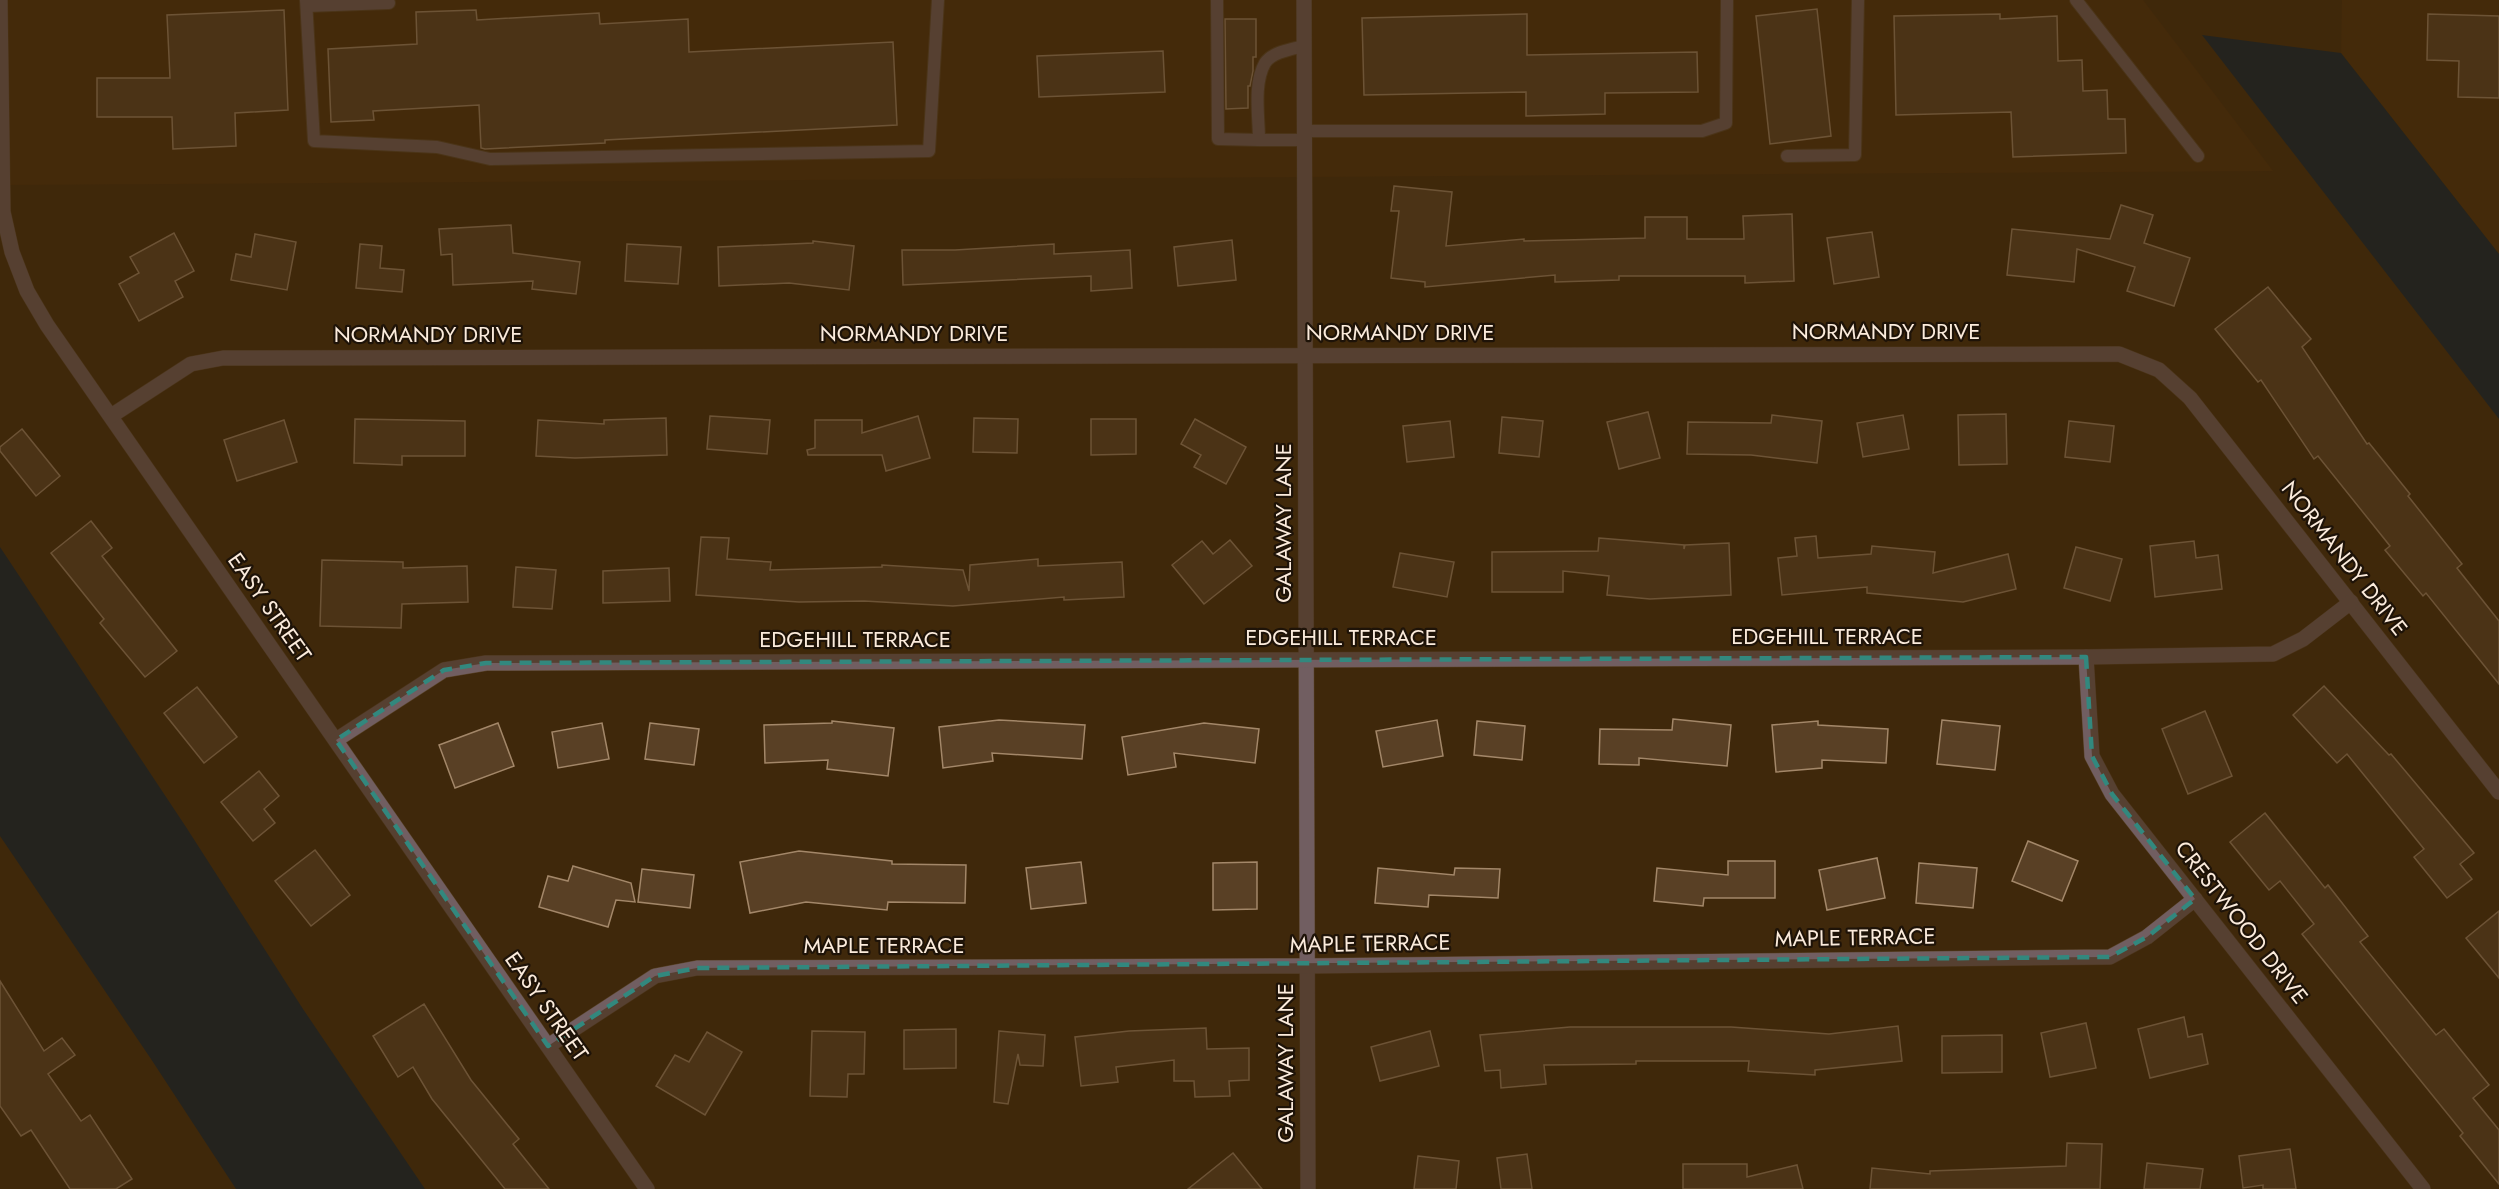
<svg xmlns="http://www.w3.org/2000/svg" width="2499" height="1189" font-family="Jost,sans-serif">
  <rect width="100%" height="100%" fill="#3f280b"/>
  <g fill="#4a2d09">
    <path d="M 0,0 L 2143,0 L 2273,171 L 0,185 Z"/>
    <path d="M 2342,0 L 2499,0 L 2499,254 L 2341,53 Z"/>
  </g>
  <g fill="#041e35">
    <path d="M 2202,35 L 2341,53 L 2499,254 L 2499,419 Z"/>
    <path d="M 0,547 L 186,827 L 303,1009 L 425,1189 L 236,1189 L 151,1059 L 0,836 Z"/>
  </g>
  <g fill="#594025" stroke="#a38769" stroke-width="1.5">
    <path d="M 1817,9 L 1831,136 L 1770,144 L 1756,16 Z"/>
    <path d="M 284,10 L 288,110 L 235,113 L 236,146 L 173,149 L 172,117 L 97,117 L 97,78 L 170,78 L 167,15 Z"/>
    <path d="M 476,10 L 477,20 L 599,13 L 600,24 L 688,19 L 689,52 L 893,42 L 897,125 L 605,140 L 605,143 L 485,149 L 481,148 L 479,105 L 373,111 L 374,120 L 331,122 L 328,49 L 417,44 L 416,12 Z"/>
    <path d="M 1527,14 L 1527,55 L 1697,52 L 1698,92 L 1605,93 L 1605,114 L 1526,116 L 1526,92 L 1364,95 L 1362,18 Z"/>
    <path d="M 2000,14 L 2000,19 L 2057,16 L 2058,61 L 2082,60 L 2083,91 L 2107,90 L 2108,119 L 2125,119 L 2126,153 L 2013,157 L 2011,112 L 1896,115 L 1894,16 Z"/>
    <path d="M 2428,14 L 2499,16 L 2499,98 L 2458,97 L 2459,61 L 2427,60 Z"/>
    <path d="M 1225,19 L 1256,19 L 1256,57 L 1253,57 L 1253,71 L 1250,86 L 1248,86 L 1248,108 L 1226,109 Z"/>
    <path d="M 1163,51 L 1165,92 L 1039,97 L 1037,56 Z"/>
    <path d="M 1394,186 L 1452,192 L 1446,246 L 1524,239 L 1524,241 L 1645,238 L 1645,217 L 1687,217 L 1687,239 L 1744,239 L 1743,216 L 1792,214 L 1794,281 L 1745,283 L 1745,276 L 1619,276 L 1619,280 L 1555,282 L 1555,275 L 1425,287 L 1425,282 L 1391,278 L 1399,211 L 1391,211 Z"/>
    <path d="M 2121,205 L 2153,215 L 2144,243 L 2190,258 L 2174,306 L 2127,291 L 2135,267 L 2077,249 L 2074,282 L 2007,275 L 2012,229 L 2110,239 Z"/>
    <path d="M 511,225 L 513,253 L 580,262 L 576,294 L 532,289 L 533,281 L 453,285 L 452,254 L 441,255 L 439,229 Z"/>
    <path d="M 1872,232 L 1879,277 L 1834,284 L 1827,238 Z"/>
    <path d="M 174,233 L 194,271 L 175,281 L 183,297 L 139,321 L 119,284 L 139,273 L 130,257 Z"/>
    <path d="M 255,234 L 296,242 L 287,290 L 231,280 L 236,254 L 251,257 Z"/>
    <path d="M 1232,240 L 1236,280 L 1178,286 L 1174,247 Z"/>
    <path d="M 813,241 L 854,246 L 849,290 L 789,283 L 719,286 L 718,247 L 813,243 Z"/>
    <path d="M 360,244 L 382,246 L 380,268 L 404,270 L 402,292 L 356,288 Z"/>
    <path d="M 627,244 L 681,247 L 678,284 L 625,281 Z"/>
    <path d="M 1054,244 L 1054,254 L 1130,250 L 1132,288 L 1091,291 L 1091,276 L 903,285 L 902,250 L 955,250 Z"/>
    <path d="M 2268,287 L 2311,339 L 2302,347 L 2367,444 L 2369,443 L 2410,494 L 2408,496 L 2462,564 L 2457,568 L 2499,621 L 2499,684 L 2426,593 L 2423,596 L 2385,550 L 2390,546 L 2318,456 L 2314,459 L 2261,380 L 2258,382 L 2215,329 Z"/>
    <path d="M 1648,412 L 1660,458 L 1619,469 L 1607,422 Z"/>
    <path d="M 2006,414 L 2007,464 L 1959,465 L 1958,415 Z"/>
    <path d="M 1772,415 L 1822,421 L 1817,463 L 1751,455 L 1687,454 L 1688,422 L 1771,423 Z"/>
    <path d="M 1903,415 L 1909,449 L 1863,457 L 1857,423 Z"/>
    <path d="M 710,416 L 770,420 L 767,454 L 707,449 Z"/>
    <path d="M 918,416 L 930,458 L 886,471 L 882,455 L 808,455 L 807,450 L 815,448 L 815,420 L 862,420 L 862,433 Z"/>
    <path d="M 1502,417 L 1543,421 L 1539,457 L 1499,453 Z"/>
    <path d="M 666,418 L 667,455 L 575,458 L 536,456 L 538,420 L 604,424 L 604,420 Z"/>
    <path d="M 974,418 L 1018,419 L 1017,453 L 973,452 Z"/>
    <path d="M 355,419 L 465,421 L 465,456 L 402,456 L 402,465 L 354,463 Z"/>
    <path d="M 1091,419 L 1136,419 L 1136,454 L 1091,455 Z"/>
    <path d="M 1195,419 L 1246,447 L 1226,484 L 1194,467 L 1201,455 L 1181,444 Z"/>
    <path d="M 284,420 L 297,462 L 237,481 L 224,440 Z"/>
    <path d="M 1450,421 L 1454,457 L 1407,462 L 1403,426 Z"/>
    <path d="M 2069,421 L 2114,426 L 2110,462 L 2065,457 Z"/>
    <path d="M 22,429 L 60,476 L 36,496 L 0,451 L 0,447 Z"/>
    <path d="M 91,521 L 112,548 L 102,556 L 177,651 L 145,677 L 100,623 L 104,619 L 51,553 Z"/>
    <path d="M 1816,536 L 1818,558 L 1871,554 L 1872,546 L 1935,552 L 1933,573 L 2008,554 L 2016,589 L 1963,602 L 1867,593 L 1867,587 L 1782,595 L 1778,558 L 1797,556 L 1795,538 Z"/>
    <path d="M 701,537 L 729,538 L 727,559 L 771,562 L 770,570 L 882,567 L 882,565 L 963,570 L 969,591 L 970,565 L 1038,559 L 1038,566 L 1122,562 L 1124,597 L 1064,600 L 1064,597 L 953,606 L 864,601 L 799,602 L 696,595 Z"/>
    <path d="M 1599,538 L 1684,545 L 1684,549 L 1685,545 L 1729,543 L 1731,595 L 1650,599 L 1607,595 L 1609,576 L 1563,571 L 1563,592 L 1492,592 L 1492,552 L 1598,551 Z"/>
    <path d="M 1230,540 L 1252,566 L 1204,604 L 1172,565 L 1202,541 L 1213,554 Z"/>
    <path d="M 2194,541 L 2196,558 L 2218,555 L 2222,589 L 2155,597 L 2150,546 Z"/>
    <path d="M 2076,547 L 2122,559 L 2110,601 L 2064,588 Z"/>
    <path d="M 1400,553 L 1454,562 L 1447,597 L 1393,587 Z"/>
    <path d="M 322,560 L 403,562 L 403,568 L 467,566 L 468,602 L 402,604 L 401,628 L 320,626 Z"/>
    <path d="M 516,567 L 556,570 L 552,609 L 513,607 Z"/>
    <path d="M 669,568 L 670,601 L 603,603 L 603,571 Z"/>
    <path d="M 2324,686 L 2389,755 L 2391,754 L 2474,853 L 2460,864 L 2472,879 L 2447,898 L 2414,857 L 2424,849 L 2347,754 L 2337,763 L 2293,715 Z"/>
    <path d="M 197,687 L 237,737 L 204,763 L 164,713 Z"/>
    <path d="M 2205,711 L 2232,776 L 2188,794 L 2162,729 Z"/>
    <path d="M 1673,719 L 1731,725 L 1727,766 L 1639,758 L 1639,765 L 1599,764 L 1600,729 L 1672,730 Z"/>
    <path d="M 999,720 L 1085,725 L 1082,759 L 992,753 L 993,761 L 943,768 L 939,727 Z"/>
    <path d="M 1437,720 L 1443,756 L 1383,767 L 1376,731 Z"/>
    <path d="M 1942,720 L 2000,726 L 1995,770 L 1937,764 Z"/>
    <path d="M 832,721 L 894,728 L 888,776 L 827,769 L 828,760 L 765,763 L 764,725 L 832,723 Z"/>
    <path d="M 1477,721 L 1525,726 L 1522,760 L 1474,755 Z"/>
    <path d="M 1818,721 L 1818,725 L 1888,729 L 1886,763 L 1822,760 L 1822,768 L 1776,772 L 1772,725 Z"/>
    <path d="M 498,723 L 514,766 L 455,788 L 439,745 Z"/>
    <path d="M 602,723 L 609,759 L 558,768 L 552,732 Z"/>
    <path d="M 650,723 L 699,729 L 694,765 L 645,759 Z"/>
    <path d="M 1204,723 L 1259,729 L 1255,763 L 1174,753 L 1176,767 L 1128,775 L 1122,737 Z"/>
    <path d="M 259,771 L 279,796 L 264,809 L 275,823 L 253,841 L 221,802 Z"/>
    <path d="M 2265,813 L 2325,888 L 2328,885 L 2368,936 L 2360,942 L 2436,1035 L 2444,1029 L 2489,1085 L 2473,1098 L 2499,1130 L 2499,1184 L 2460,1136 L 2463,1133 L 2302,934 L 2314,924 L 2280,881 L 2269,890 L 2230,842 Z"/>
    <path d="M 2028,841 L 2078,861 L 2062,901 L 2012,881 Z"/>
    <path d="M 315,850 L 350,895 L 311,926 L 275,881 Z"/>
    <path d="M 799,851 L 892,861 L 892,864 L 966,865 L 965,903 L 888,902 L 887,910 L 806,902 L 750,913 L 740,862 Z"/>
    <path d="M 1877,858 L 1885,898 L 1827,910 L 1819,870 Z"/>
    <path d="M 1728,861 L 1775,861 L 1775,898 L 1704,898 L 1703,906 L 1654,901 L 1657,868 L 1728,875 Z"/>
    <path d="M 1081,862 L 1086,903 L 1031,909 L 1026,868 Z"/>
    <path d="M 1257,862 L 1257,909 L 1213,910 L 1213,863 Z"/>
    <path d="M 1919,863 L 1977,868 L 1973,908 L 1916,903 Z"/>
    <path d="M 573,866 L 631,883 L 635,902 L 616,900 L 608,927 L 539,907 L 548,876 L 568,881 Z"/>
    <path d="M 1378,868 L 1454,875 L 1455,868 L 1500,869 L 1498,898 L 1429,895 L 1428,907 L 1375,903 Z"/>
    <path d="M 642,869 L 694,875 L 690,908 L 638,902 Z"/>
    <path d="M 2499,911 L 2499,978 L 2466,938 Z"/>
    <path d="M 0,981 L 44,1051 L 62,1038 L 75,1055 L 48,1074 L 81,1121 L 90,1115 L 132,1179 L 116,1189 L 70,1189 L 31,1130 L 21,1136 L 0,1106 Z"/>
    <path d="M 424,1004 L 471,1080 L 519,1139 L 513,1144 L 549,1189 L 505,1189 L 432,1099 L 413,1067 L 398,1077 L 373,1036 Z"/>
    <path d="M 2184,1017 L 2188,1037 L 2202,1034 L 2208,1064 L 2150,1078 L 2138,1029 Z"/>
    <path d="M 2086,1023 L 2096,1068 L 2050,1077 L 2041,1033 Z"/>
    <path d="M 1898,1026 L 1902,1061 L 1815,1070 L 1815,1075 L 1748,1071 L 1749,1061 L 1636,1061 L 1636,1064 L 1544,1065 L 1546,1084 L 1501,1088 L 1500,1070 L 1485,1071 L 1480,1035 L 1570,1027 L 1731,1027 L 1829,1034 Z"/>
    <path d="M 1206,1028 L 1207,1049 L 1249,1048 L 1249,1080 L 1229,1081 L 1230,1096 L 1195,1097 L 1194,1081 L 1174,1081 L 1174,1060 L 1116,1067 L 1118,1082 L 1081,1086 L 1075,1037 L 1129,1031 Z"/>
    <path d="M 956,1029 L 956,1068 L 904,1069 L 904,1030 Z"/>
    <path d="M 812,1031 L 865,1032 L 864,1074 L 848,1074 L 847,1097 L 810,1096 Z"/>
    <path d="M 999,1031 L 1045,1035 L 1043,1066 L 1020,1065 L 1018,1054 L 1008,1104 L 994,1102 Z"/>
    <path d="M 1430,1031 L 1439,1066 L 1380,1081 L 1371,1047 Z"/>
    <path d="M 707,1032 L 742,1052 L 705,1115 L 656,1086 L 675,1055 L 689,1062 Z"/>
    <path d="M 2002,1035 L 2002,1072 L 1942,1073 L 1942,1036 Z"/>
    <path d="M 2067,1143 L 2102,1144 L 2100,1189 L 1870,1189 L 1872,1168 L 1930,1174 L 1930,1171 L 2066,1166 Z"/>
    <path d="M 2290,1149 L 2296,1189 L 2263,1189 L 2263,1185 L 2243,1188 L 2239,1156 Z"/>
    <path d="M 1233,1153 L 1262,1189 L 1188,1189 Z"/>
    <path d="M 1527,1154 L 1532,1189 L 1501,1189 L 1497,1158 Z"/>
    <path d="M 1418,1156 L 1459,1161 L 1456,1189 L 1414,1189 Z"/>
    <path d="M 2147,1163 L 2203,1169 L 2200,1189 L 2144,1189 Z"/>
    <path d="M 1683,1164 L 1747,1164 L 1747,1177 L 1797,1165 L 1803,1189 L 1683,1189 Z"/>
  </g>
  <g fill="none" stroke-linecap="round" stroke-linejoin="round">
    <g stroke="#594328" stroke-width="14">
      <g id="service">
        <path d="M 306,0 L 314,141 L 437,147 L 490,159 L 929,151 L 938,0"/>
        <path d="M 1217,0 L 1218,139 L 1259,140"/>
        <path d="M 2076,0 L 2198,156"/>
        <path d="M 307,6 L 389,3"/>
        <path d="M 1304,46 C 1292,49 1272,52 1265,63 C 1253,84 1259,117 1259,140 L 1304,140"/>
        <path d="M 1304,131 L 1702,131 L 1726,123 L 1727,0"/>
        <path d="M 1787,156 L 1855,155 L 1858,0"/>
      </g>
    </g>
    <g stroke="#594328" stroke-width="16">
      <g id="minor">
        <path d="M 0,0 L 3,212 L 12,252 L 27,291 L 47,325 L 647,1189"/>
        <path d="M 1304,0 L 1308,1189"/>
        <path d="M 111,416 L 191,364 L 223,358 L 2119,354 L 2159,370 L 2190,398 L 2499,792"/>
        <path d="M 2086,657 L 2092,756 L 2112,794 L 2423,1189"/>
        <path d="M 336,740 L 444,670 L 486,663 L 2086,657 L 2273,654 L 2303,639 L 2351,602"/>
        <path d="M 548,1046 L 655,976 L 697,968 L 1307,966 L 2110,957 L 2147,937 L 2195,899"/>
      </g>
    </g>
    <use href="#service" stroke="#715e61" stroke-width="12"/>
    <use href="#minor" stroke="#715e61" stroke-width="15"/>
  </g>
  <path d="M0 0H2499V1189H0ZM 2086,657 L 2092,756 L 2112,794 L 2195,899 L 2147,937 L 2110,957 L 697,968 L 655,976 L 548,1046 L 336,740 L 444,670 L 486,663 Z" fill="#3f280b" fill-opacity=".55" fill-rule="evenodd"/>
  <path fill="none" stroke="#32887e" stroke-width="4.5" stroke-dasharray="12 8" stroke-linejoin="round" d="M 2086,657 L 2092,756 L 2112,794 L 2195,899 L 2147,937 L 2110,957 L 697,968 L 655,976 L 548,1046 L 336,740 L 444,670 L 486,663 Z"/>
  <g text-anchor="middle" stroke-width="4.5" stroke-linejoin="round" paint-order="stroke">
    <g font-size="22" fill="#fbebdc" stroke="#1e1308">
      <text x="1886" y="339">NORMANDY DRIVE</text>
      <text x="1400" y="340">NORMANDY DRIVE</text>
      <text x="914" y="341">NORMANDY DRIVE</text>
      <text x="428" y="342">NORMANDY DRIVE</text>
      <text transform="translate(1283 523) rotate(-90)" y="8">GALAWAY LANE</text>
      <text transform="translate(2345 558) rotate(52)" y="8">NORMANDY DRIVE</text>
      <text transform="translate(270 607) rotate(55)" y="8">EASY STREET</text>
      <text x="1827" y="644">EDGEHILL TERRACE</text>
      <text x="1341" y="645">EDGEHILL TERRACE</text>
      <text x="855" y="647">EDGEHILL TERRACE</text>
      <text transform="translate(2242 922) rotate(52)" y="8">CRESTWOOD DRIVE</text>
      <text transform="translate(1855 937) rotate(-1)" y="8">MAPLE TERRACE</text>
      <text transform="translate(1370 943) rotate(-1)" y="8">MAPLE TERRACE</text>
      <text x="884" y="953">MAPLE TERRACE</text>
      <text transform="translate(547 1006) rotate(55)" y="8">EASY STREET</text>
      <text transform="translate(1285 1063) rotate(-90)" y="8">GALAWAY LANE</text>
    </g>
  </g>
</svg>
